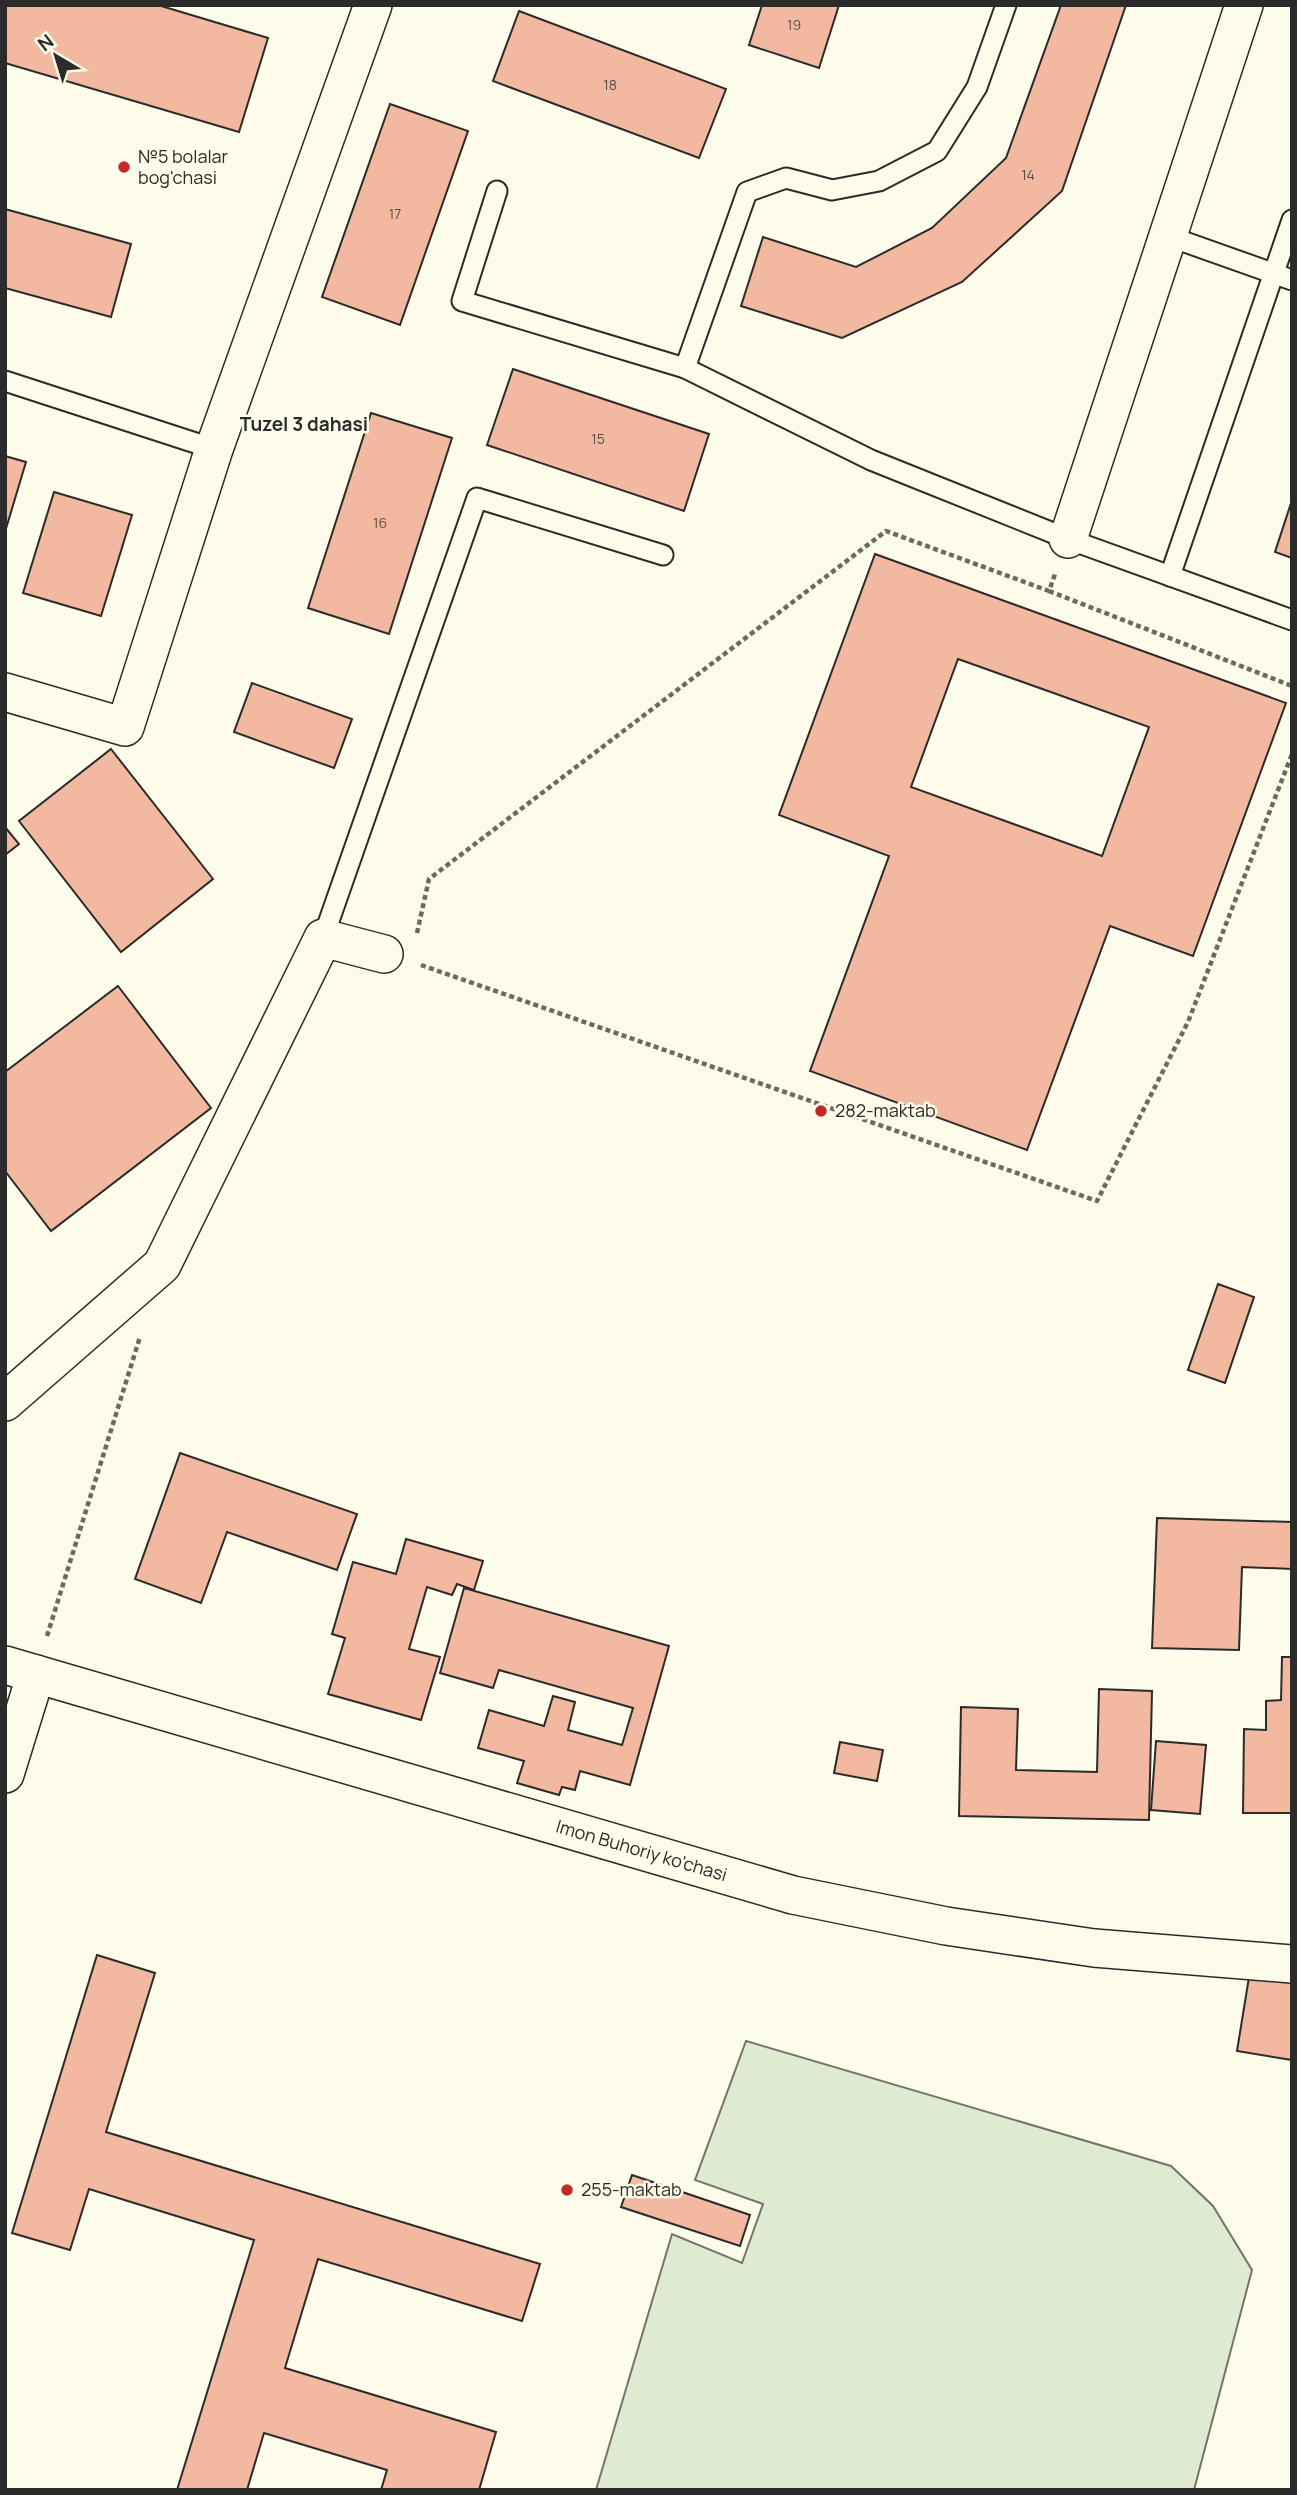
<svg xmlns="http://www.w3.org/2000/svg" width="1297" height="2495" font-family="Manrope,sans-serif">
  <rect width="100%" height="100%" fill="#fdfbea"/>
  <path fill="#deebd1" stroke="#74746e" stroke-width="2" d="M 746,2041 L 1171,2166 L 1213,2206 L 1252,2270 L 1194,2490 L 596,2490 L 672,2234 L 742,2263 L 763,2204 L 695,2180 Z"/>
  <g fill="#f2b8a0" stroke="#2b2b2b" stroke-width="2" fill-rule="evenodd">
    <path d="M 5,5 L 158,5 L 268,38 L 239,132 L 5,63 Z"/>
    <path d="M 762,5 L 839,5 L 819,68 L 749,45 Z"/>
    <path d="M 1061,5 L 1126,5 L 1062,191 L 962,282 L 842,338 L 741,306 L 763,237 L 856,267 L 932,228 L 1006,158 Z"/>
    <path d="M 519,11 L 726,89 L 699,158 L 493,81 Z"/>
    <path d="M 390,104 L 468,131 L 400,325 L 322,297 Z"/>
    <path d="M 5,209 L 131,244 L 111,317 L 5,288 Z"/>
    <path d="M 513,369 L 709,434 L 684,511 L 487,445 Z"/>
    <path d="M 371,413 L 452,438 L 389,634 L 308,608 Z"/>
    <path d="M 5,456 L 26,462 L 5,532 Z"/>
    <path d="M 54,492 L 132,515 L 101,616 L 23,593 Z"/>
    <path d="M 1292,500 L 1292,558 L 1275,552 Z"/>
    <path d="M 875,554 L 1286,703 L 1193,956 L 1110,926 L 1027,1150 L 810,1071 L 889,856 L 779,815 ZM 958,659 L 1149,727 L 1102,856 L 911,787 Z"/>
    <path d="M 252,683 L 352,719 L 334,768 L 234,732 Z"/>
    <path d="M 111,749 L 213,879 L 121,952 L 19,821 Z"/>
    <path d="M 5,827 L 19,844 L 5,855 Z"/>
    <path d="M 118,986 L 211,1108 L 51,1231 L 5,1171 L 5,1072 Z"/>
    <path d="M 1218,1284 L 1254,1297 L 1225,1383 L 1188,1370 Z"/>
    <path d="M 180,1453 L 357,1514 L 337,1570 L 227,1532 L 201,1603 L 135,1579 Z"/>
    <path d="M 1157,1518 L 1292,1522 L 1292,1569 L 1242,1567 L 1239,1650 L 1152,1648 Z"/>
    <path d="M 406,1539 L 483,1561 L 474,1590 L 457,1584 L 452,1595 L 427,1587 L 409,1649 L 440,1657 L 421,1720 L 328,1694 L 345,1638 L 332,1634 L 353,1562 L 396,1574 Z"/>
    <path d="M 464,1588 L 669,1646 L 630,1785 L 580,1771 L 575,1790 L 562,1787 L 559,1795 L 517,1783 L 524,1761 L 478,1748 L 489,1710 L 544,1726 L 553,1696 L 575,1702 L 568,1730 L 622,1745 L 633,1708 L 499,1670 L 493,1688 L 440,1673 Z"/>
    <path d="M 1282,1657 L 1292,1657 L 1292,1813 L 1243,1813 L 1244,1729 L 1266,1730 L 1266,1701 L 1281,1700 Z"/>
    <path d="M 1099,1689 L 1152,1691 L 1149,1820 L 959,1816 L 961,1707 L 1018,1709 L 1016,1770 L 1097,1772 Z"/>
    <path d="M 1156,1741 L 1206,1745 L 1200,1814 L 1151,1810 Z"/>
    <path d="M 840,1742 L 883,1750 L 877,1781 L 834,1773 Z"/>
    <path d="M 97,1955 L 155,1973 L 106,2132 L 540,2264 L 522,2321 L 318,2259 L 285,2368 L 496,2432 L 479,2490 L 381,2490 L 387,2470 L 264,2433 L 247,2490 L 177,2490 L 254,2240 L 89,2189 L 70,2250 L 12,2233 Z"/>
    <path d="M 1250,1971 L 1292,1977 L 1292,2060 L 1237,2051 Z"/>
    <path d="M 632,2175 L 750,2215 L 740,2246 L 621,2207 Z"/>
  </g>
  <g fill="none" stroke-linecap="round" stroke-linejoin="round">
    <g stroke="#2b2b2b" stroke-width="23">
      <g id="lane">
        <path d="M 1006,5 L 977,87 L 937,151 L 879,181 L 832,190 L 786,178 L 747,192 L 685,368 L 871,460 L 1068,539 L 1292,620"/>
        <path d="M 497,191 L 462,301 L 685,368"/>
        <path d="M 1168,236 L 1292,280"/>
        <path d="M 5,381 L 214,449"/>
        <path d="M 1170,576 L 1292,220"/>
        <path d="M 323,938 L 477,498 L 663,555"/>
      </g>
    </g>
    <g stroke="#2b2b2b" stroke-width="40">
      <g id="street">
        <path d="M 1068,539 L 1244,5"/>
        <path d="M 5,692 L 125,727 L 214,449 L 373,5"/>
        <path d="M 5,1402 L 162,1265 L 323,938 L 384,954"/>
        <path id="s1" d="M 5,1665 L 793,1895 L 946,1926 L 1094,1948 L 1292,1964"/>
        <path d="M 5,1774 L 36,1674"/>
      </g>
    </g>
    <g stroke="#6a6964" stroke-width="4.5" stroke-dasharray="5 3.5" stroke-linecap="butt">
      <path d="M 1049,591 L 1292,686"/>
      <path d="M 417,933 L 429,879 L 886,531 L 1049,591 L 1055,574"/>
      <path d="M 421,965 L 1097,1201 L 1188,1022 L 1292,754"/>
      <path d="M 47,1636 L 140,1337"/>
    </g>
    <use href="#lane" stroke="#fdfbea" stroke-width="19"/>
    <use href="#street" stroke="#fdfbea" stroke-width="37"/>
  </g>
  <g fill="#c62828" stroke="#fdfbea" stroke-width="2.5">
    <circle cx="124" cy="167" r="7"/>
    <circle cx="821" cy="1111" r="7"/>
    <circle cx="567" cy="2190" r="7"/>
  </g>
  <g text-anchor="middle" stroke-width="5" stroke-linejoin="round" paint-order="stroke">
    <g font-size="14" fill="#5d4e48">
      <text x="794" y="30">19</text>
      <text x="610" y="90">18</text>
      <text x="1028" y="180">14</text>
      <text x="395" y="219">17</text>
      <text x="598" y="444">15</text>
      <text x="380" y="528">16</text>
    </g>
    <g font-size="18" fill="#2b2b2b" stroke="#fdfbea" text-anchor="start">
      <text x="138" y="163">№5 bolalar<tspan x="138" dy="21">bog'chasi</tspan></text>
      <text x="835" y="1117">282-maktab</text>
      <text x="581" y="2196">255-maktab</text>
    </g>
    <g font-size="18" fill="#2b2b2b" stroke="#fdfbea">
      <text dy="6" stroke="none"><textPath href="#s1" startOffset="663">Imon Buhoriy ko'chasi</textPath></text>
    </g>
    <g font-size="19" font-weight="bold" fill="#2b2b2b" stroke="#fdfbea">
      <text x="304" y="431">Tuzel 3 dahasi</text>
    </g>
  </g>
  <rect width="1297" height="2495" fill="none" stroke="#2b2b2b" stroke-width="14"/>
  <g transform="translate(56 56) rotate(322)" stroke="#fdfbea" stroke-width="5" paint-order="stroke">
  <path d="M0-5L12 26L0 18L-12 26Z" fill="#2b2b2b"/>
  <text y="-10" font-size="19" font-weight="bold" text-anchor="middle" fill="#2b2b2b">N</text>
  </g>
</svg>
